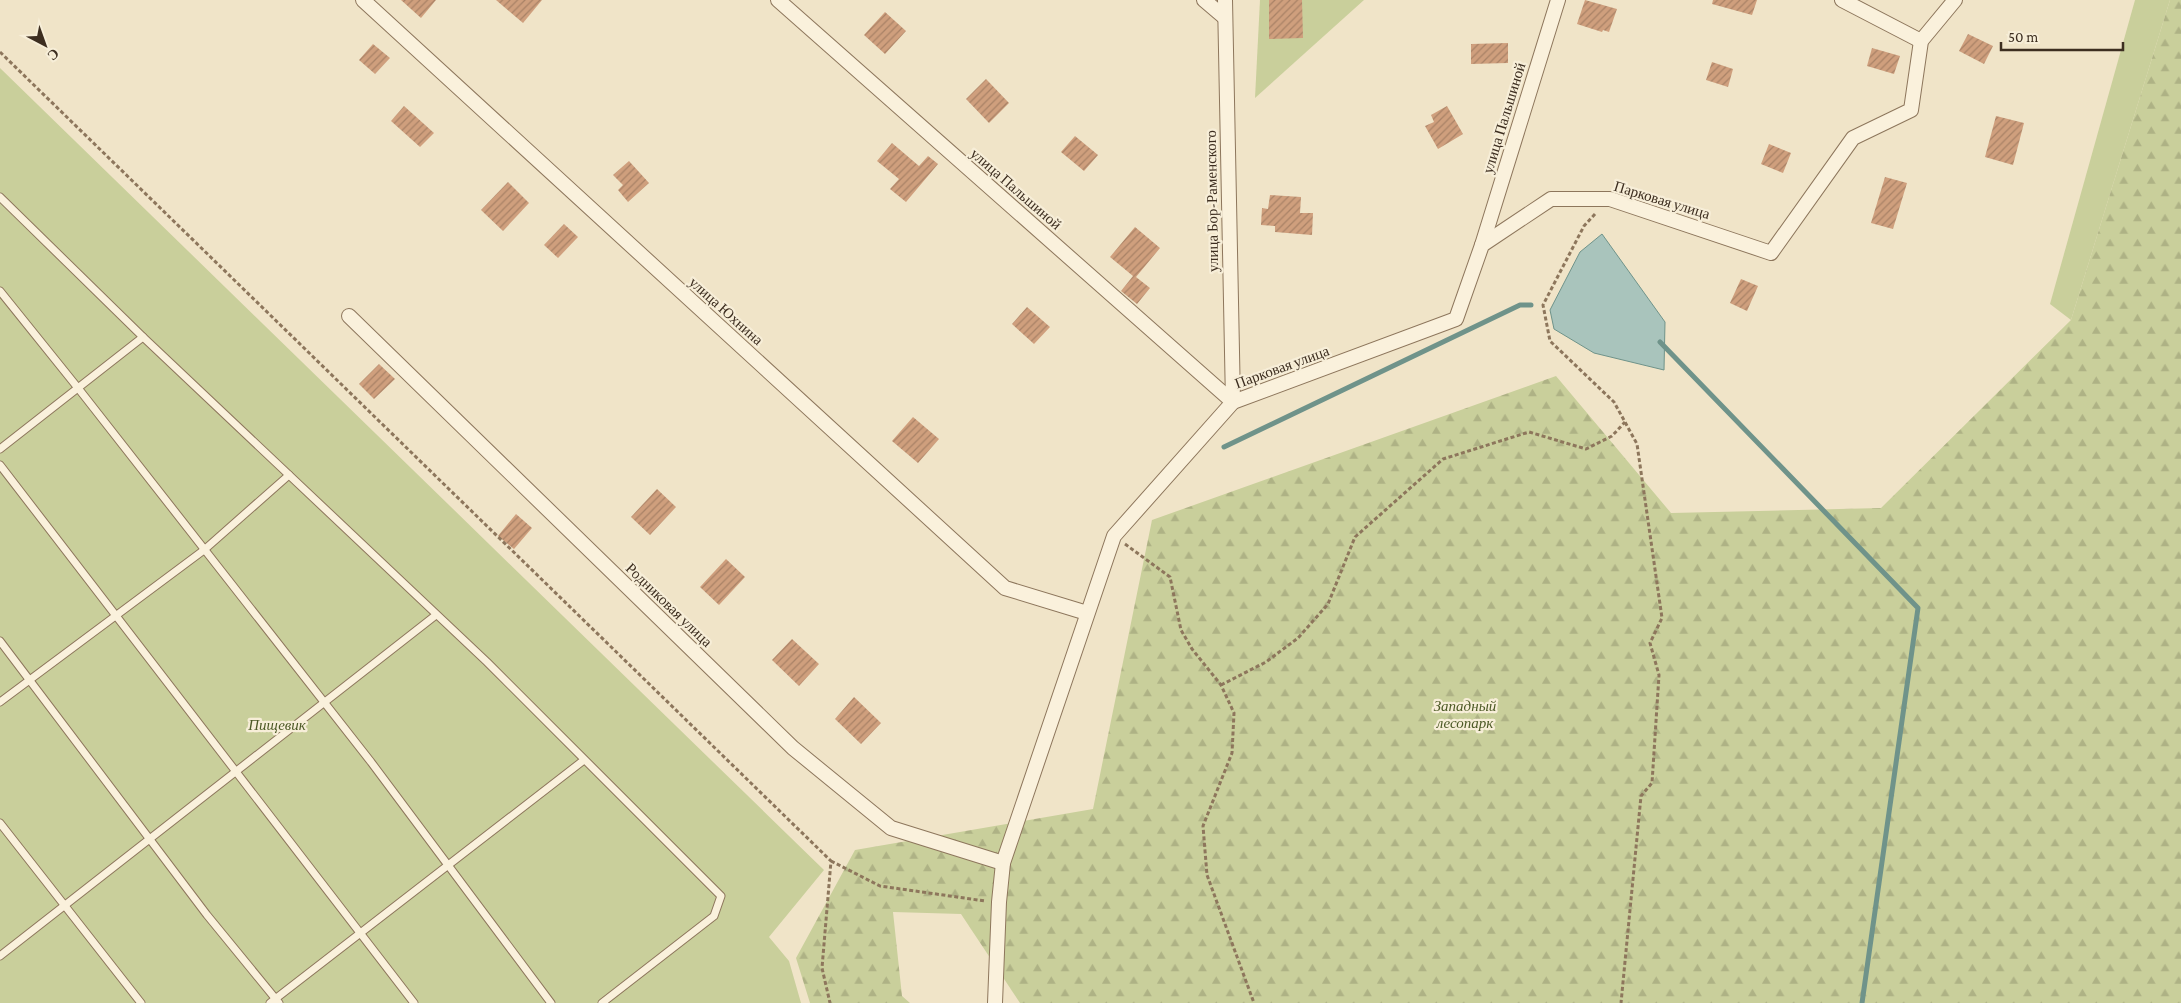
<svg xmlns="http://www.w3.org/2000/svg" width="2181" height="1003" font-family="'Crimson Pro',serif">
  <defs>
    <pattern id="forest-firs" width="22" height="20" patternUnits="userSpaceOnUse" patternTransform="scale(1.25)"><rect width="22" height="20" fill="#c9cf9b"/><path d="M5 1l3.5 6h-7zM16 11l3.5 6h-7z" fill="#aeb285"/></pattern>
    <pattern id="building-hatch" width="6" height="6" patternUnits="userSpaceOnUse" patternTransform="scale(1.25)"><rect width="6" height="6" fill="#cf9f7d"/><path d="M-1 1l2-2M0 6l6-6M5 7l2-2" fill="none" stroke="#a98266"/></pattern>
  </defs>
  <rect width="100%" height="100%" fill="#f0e4c8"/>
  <g fill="#c9cf9b">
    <path d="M 1260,0 L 1364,0 L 1255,98 Z"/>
    <path d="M 2135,0 L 2170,0 L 2071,320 L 2050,304 Z"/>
    <path d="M 0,68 L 824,870 L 769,937 L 789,961 L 801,1003 L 0,1003 Z"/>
  </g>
  <path fill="url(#forest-firs)" d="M 2170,0 L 2181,0 L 2181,1003 L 1020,1003 L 961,914 L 893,912 L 902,996 L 910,1003 L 810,1003 L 796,958 L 855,850 L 1093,809 L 1152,520 L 1556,376 L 1671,513 L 1881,508 L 2071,320 Z"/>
  <path fill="#a9c4bc" stroke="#6f938a" d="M 1602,234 L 1665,322 L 1664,370 L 1594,353 L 1554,329 L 1550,310 L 1580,252 Z"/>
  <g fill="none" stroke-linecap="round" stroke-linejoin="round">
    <g stroke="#6f938a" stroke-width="5">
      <path d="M 1660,342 L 1918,608 L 1862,1003"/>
      <path d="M 1224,447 L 1520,305 L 1531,305"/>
    </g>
  </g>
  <g fill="url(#building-hatch)">
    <path d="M 401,0 L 436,0 L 421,18 Z"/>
    <path d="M 496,0 L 542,0 L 523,23 Z"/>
    <path d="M 1269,0 L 1302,0 L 1303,38 L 1269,39 Z"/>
    <path d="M 1585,0 L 1617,9 L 1609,32 L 1603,30 L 1602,32 L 1577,24 Z"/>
    <path d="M 1713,0 L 1757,0 L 1752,15 L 1712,4 Z"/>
    <path d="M 885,12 L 906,31 L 885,54 L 864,35 Z"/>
    <path d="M 1968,34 L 1993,46 L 1984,64 L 1959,51 Z"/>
    <path d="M 1508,43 L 1508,63 L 1471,64 L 1471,44 Z"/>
    <path d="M 373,44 L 390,58 L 375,74 L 359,60 Z"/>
    <path d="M 1872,48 L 1900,56 L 1894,74 L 1867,66 Z"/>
    <path d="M 1712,62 L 1733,69 L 1728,87 L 1706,80 Z"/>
    <path d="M 986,79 L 1009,103 L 989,123 L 966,99 Z"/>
    <path d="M 404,106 L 434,133 L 420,147 L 391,121 Z"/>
    <path d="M 1447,106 L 1463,134 L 1438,149 L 1425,126 L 1434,122 L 1431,115 Z"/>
    <path d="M 1996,116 L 2024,123 L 2013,165 L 1985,157 Z"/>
    <path d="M 1075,136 L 1098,155 L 1084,171 L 1061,152 Z"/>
    <path d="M 892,143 L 919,166 L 928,156 L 938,164 L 906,202 L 890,189 L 899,179 L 877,161 Z"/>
    <path d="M 1769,144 L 1791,153 L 1783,173 L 1761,164 Z"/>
    <path d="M 629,161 L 649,183 L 628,202 L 618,190 L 623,185 L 613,175 Z"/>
    <path d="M 1885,177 L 1907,183 L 1893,229 L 1871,223 Z"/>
    <path d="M 508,182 L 529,203 L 503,231 L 481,210 Z"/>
    <path d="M 1270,195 L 1301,197 L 1300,213 L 1313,213 L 1312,235 L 1275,232 L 1275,226 L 1261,225 L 1262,208 L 1268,209 Z"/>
    <path d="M 564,224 L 578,237 L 558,258 L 544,245 Z"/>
    <path d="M 1135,227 L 1160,248 L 1136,277 L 1150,288 L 1137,304 L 1121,291 L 1133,276 L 1110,257 Z"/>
    <path d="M 1741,279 L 1758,286 L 1747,311 L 1730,303 Z"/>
    <path d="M 1027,307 L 1050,327 L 1034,344 L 1012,324 Z"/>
    <path d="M 379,364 L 395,379 L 374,399 L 359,384 Z"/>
    <path d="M 913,417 L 939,439 L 918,463 L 892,441 Z"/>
    <path d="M 657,489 L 676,507 L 650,535 L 631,517 Z"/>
    <path d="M 516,514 L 532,528 L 514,549 L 498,536 Z"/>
    <path d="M 726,559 L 745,577 L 719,605 L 700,587 Z"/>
    <path d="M 792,639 L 819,664 L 799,686 L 772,660 Z"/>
    <path d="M 854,697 L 881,723 L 861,744 L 835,719 Z"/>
  </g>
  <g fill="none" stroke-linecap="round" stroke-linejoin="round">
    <g stroke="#8d765c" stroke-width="9">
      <g id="service">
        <path d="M 0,197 L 143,337 L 0,449"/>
        <path d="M 0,291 L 78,388 L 371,762 L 551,1003"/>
        <path d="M 143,337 L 487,662 L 721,896 L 714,916 L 602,1003"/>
        <path d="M 0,465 L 414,1003"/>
        <path d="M 0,641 L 207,915 L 279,1003"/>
        <path d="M 0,702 L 204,550 L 289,475"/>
        <path d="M 0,823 L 141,1003"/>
        <path d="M 0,956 L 436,615"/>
        <path d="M 270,1003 L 584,760"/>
      </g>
    </g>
    <g stroke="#8d765c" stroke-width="16">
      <g id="minor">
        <path d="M 363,0 L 1005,588 L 1087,613"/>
        <path d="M 778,0 L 1233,402"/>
        <path d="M 1204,0 L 1224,17"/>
        <path d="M 1225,0 L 1233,402"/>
        <path d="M 1842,0 L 1921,41"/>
        <path d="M 1482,245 L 1558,0"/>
        <path d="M 349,316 L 793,748 L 891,828 L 1003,863"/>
        <path d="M 995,1003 L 999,902 L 1003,863 L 1114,536 L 1233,402 L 1456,319 L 1482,245 L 1551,199 L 1610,199 L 1771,253 L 1853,138 L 1911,110 L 1921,41 L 1955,0"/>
      </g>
    </g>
    <g stroke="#8d765c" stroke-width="3" stroke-dasharray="4 2.5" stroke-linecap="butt">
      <path d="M 0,52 L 831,861 L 822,968 L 830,1003"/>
      <path d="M 1595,214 L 1584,226 L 1543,305 L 1550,341 L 1614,402 L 1637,444 L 1662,618 L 1650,643 L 1659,675 L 1652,783 L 1641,796 L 1621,1003"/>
      <path d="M 1125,544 L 1170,577 L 1181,630 L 1192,649 L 1221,685 L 1234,713 L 1232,753 L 1203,826 L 1207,875 L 1254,1003"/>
      <path d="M 1221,685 L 1266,662 L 1298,638 L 1328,604 L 1355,537 L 1443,459 L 1529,432 L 1586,449 L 1612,436 L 1625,422"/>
      <path d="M 831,861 L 880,886 L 985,901"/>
    </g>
    <use href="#service" stroke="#faf1dc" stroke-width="7"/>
    <use href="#minor" stroke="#faf1dc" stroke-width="14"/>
  </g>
  <g text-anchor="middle" stroke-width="4.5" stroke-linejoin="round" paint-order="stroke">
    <g font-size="15" fill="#3d2e20" stroke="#f7eed8">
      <text transform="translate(1504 118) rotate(-73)" y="5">улица Пальшиной</text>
      <text transform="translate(1016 189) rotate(41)" y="5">улица Пальшиной</text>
      <text transform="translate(1662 200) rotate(17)" y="5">Парковая улица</text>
      <text transform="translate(1212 201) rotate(-91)" y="5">улица Бор-Раменского</text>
      <text transform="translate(726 311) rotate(42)" y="5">улица Юхнина</text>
      <text transform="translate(1282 367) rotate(-20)" y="5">Парковая улица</text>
      <text transform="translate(669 605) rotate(44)" y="5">Родниковая улица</text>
    </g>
    <g font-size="15" font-style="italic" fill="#4d5a26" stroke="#f7eed8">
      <text x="1465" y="711">Западный<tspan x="1465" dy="17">лесопарк</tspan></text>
      <text x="277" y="730">Пищевик</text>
    </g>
  </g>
  <g transform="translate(45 45) rotate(139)" stroke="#f7eed8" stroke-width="4" paint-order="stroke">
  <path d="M0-4L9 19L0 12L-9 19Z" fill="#3d2e20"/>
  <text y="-8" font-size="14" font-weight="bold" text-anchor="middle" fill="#3d2e20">С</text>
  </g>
  <path d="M2001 42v8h122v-8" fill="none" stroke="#3d2e20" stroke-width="2.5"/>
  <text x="2008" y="42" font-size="15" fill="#3d2e20" stroke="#f7eed8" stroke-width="4" paint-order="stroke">50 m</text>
</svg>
